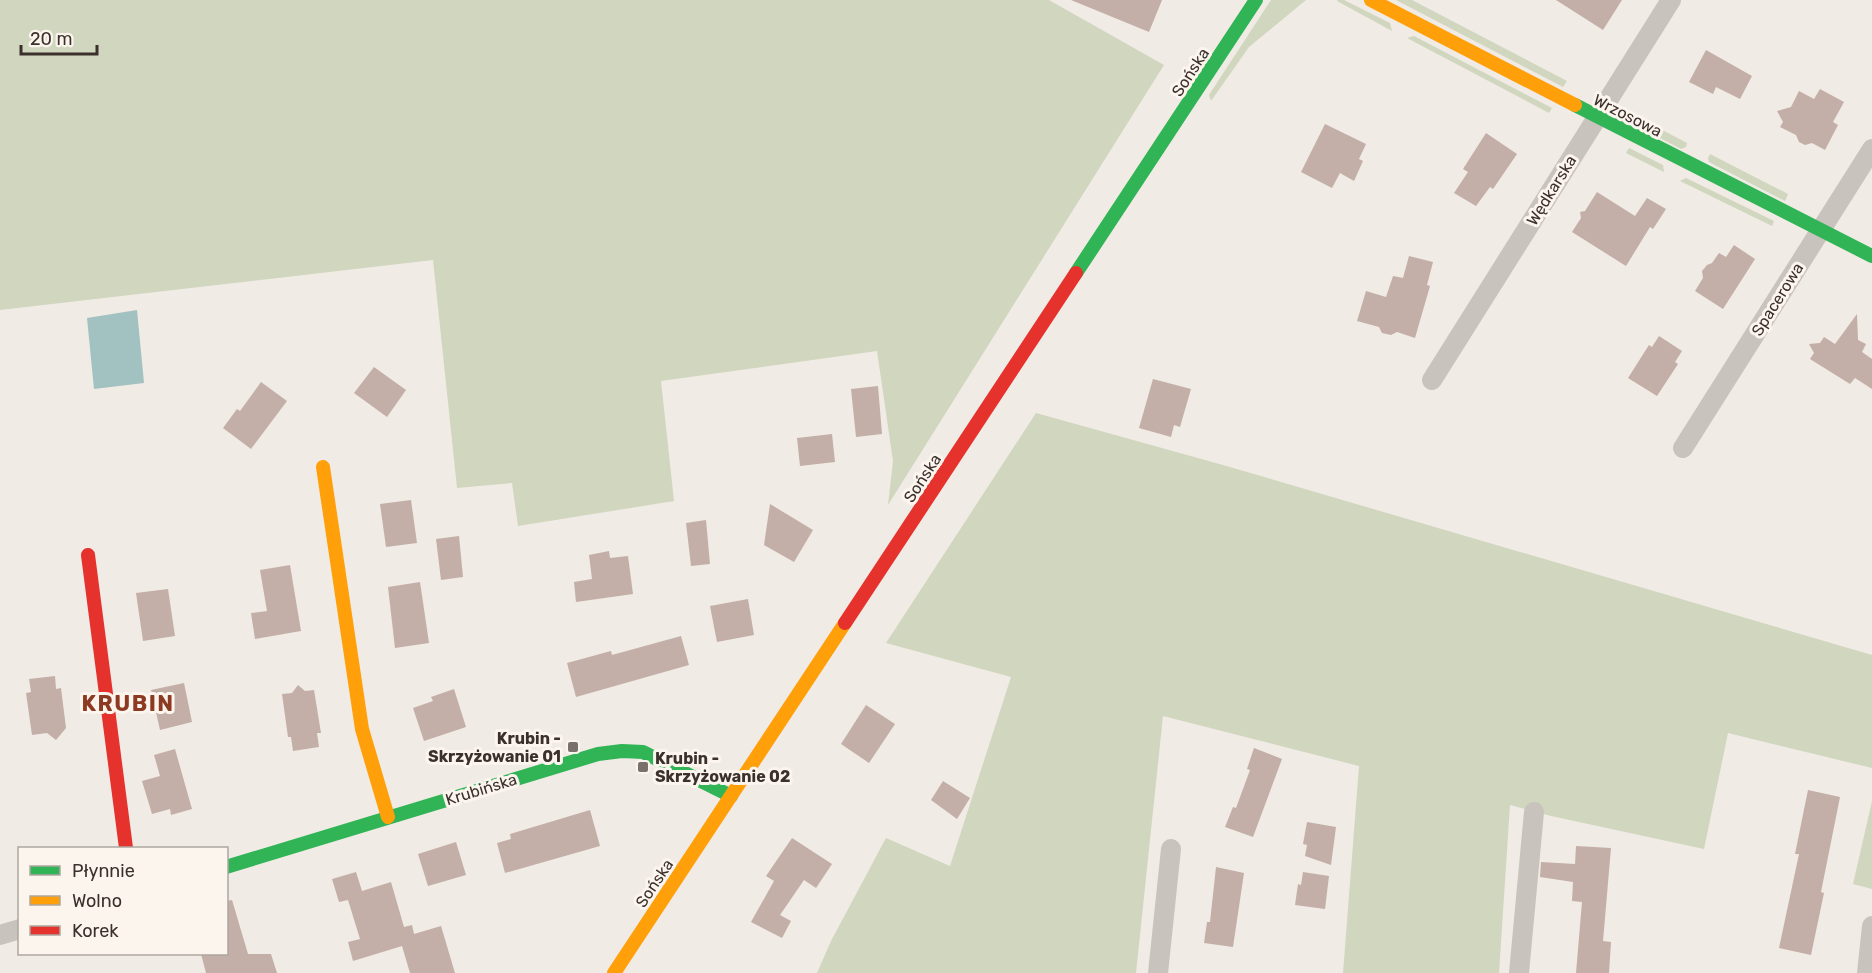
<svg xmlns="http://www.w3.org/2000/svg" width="1872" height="973" font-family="Rubik,sans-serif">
  <rect width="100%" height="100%" fill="#f0ebe5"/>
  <g fill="#d1d6bf">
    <path d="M 0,0 L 1049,0 L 1164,65 L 888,505 L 893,461 L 877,351 L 661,381 L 674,501 L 518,526 L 512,483 L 457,488 L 433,260 L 0,310 Z"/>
    <path d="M 1271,0 L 1306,0 L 1249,47 L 1211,101 L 1209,95 Z"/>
    <path d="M 1338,0 L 1344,0 L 1390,23 L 1392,31 L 1337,1 Z"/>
    <path d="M 1396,0 L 1412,0 L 1567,81 L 1563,87 Z"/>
    <path d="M 1414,36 L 1552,108 L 1549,113 L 1407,38 Z"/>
    <path d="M 1645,121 L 1687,143 L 1686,147 L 1681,149 L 1641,128 Z"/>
    <path d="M 1629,148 L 1663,165 L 1664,172 L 1626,153 Z"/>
    <path d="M 1710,154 L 1788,194 L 1785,201 L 1709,162 L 1708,158 Z"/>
    <path d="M 1686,178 L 1774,221 L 1772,226 L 1680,181 Z"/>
    <path d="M 1036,413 L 1223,465 L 1872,655 L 1872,768 L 1728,733 L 1704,849 L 1551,816 L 1510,805 L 1499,973 L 1343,973 L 1359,766 L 1163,716 L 1136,973 L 817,973 L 831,941 L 886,838 L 950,866 L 1011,677 L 886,643 Z"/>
    <path d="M 1872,801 L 1872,889 L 1853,884 Z"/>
  </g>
  <path fill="#a1c2c1" d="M 137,310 L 144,383 L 94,389 L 87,318 Z"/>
  <g fill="#c3afa7">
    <path d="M 1071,0 L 1162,0 L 1149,32 Z"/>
    <path d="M 1556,0 L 1622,0 L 1603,30 Z"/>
    <path d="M 1706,50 L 1752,76 L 1740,99 L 1716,87 L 1713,94 L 1689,82 Z"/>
    <path d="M 1820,89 L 1844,102 L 1833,122 L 1838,125 L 1825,150 L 1812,143 L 1805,145 L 1799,142 L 1796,135 L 1780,127 L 1783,122 L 1777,111 L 1791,107 L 1799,91 L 1814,99 Z"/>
    <path d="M 1325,124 L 1366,144 L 1359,159 L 1363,161 L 1354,181 L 1340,173 L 1332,188 L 1301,172 Z"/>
    <path d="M 1486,133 L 1517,154 L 1493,189 L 1490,187 L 1476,206 L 1454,193 L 1468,172 L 1463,169 Z"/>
    <path d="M 1597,192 L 1635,216 L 1647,198 L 1666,209 L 1653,229 L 1650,227 L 1626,266 L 1572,232 L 1581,218 L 1580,212 L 1585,211 Z"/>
    <path d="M 1734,245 L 1755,259 L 1723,309 L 1695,291 L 1703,278 L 1702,271 L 1707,265 L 1712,263 L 1719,253 L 1726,257 Z"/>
    <path d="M 1409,256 L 1433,262 L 1427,285 L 1430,286 L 1415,338 L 1397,332 L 1391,335 L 1382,333 L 1379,327 L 1357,321 L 1366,291 L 1386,297 L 1393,276 L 1403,278 Z"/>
    <path d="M 1857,314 L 1858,340 L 1866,344 L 1862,352 L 1872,359 L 1872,389 L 1855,378 L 1850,384 L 1810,359 L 1814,353 L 1809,344 L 1820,343 L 1824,337 L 1835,344 Z"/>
    <path d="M 1659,336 L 1682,351 L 1675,362 L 1678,364 L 1657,396 L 1628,378 L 1649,345 L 1652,347 Z"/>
    <path d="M 374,367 L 406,390 L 387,417 L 354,393 Z"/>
    <path d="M 1153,379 L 1191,389 L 1180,427 L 1174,425 L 1171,437 L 1139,428 Z"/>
    <path d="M 261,382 L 287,401 L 251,449 L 223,428 L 237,409 L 240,411 Z"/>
    <path d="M 878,386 L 882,434 L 856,437 L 851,389 Z"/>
    <path d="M 832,434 L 835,462 L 800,466 L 797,438 Z"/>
    <path d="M 411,500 L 417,543 L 386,547 L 380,504 Z"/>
    <path d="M 770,504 L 813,530 L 794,562 L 764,545 Z"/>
    <path d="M 706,520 L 710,564 L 691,566 L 686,523 Z"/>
    <path d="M 459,536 L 463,577 L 441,580 L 436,539 Z"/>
    <path d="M 609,551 L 610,558 L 628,556 L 633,594 L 576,602 L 574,582 L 592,579 L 589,555 Z"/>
    <path d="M 290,565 L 301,631 L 255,639 L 251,613 L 267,611 L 260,570 Z"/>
    <path d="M 420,582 L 429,643 L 395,648 L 388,587 Z"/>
    <path d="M 168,589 L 175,636 L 143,641 L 136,593 Z"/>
    <path d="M 748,599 L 754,635 L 717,642 L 710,606 Z"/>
    <path d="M 681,636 L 689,665 L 576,697 L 567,663 L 611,651 L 612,655 Z"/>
    <path d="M 55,676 L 56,689 L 61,688 L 66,728 L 56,740 L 47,733 L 32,735 L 26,693 L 31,692 L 29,679 Z"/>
    <path d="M 184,683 L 192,722 L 160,730 L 151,690 Z"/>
    <path d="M 298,685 L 305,691 L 314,690 L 321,733 L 317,733 L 319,747 L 293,751 L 291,737 L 288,737 L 282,694 L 292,693 Z"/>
    <path d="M 454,689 L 466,727 L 424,741 L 413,708 L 433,701 L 431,697 Z"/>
    <path d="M 866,705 L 895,724 L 869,763 L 841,744 Z"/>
    <path d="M 1254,748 L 1282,759 L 1253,837 L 1225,827 L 1233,807 L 1236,808 L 1250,770 L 1247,769 Z"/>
    <path d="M 175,749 L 192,809 L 171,815 L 170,809 L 152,814 L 142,781 L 160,776 L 154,755 Z"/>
    <path d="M 943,781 L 970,798 L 957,819 L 931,800 Z"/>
    <path d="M 1808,790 L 1840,797 L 1821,892 L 1824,893 L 1811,955 L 1779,948 L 1799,854 L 1795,854 Z"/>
    <path d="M 590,810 L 600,846 L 505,873 L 497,843 L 511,839 L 510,834 Z"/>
    <path d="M 1307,822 L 1336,827 L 1331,865 L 1305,856 L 1307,845 L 1303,844 Z"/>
    <path d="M 792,838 L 832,864 L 816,888 L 804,880 L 780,915 L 791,921 L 782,938 L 751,922 L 774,881 L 766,876 Z"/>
    <path d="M 456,842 L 466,875 L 428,886 L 418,854 Z"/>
    <path d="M 1576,846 L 1611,848 L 1603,941 L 1611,942 L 1609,973 L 1576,973 L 1582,902 L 1572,901 L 1573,882 L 1540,877 L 1541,862 L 1575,864 Z"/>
    <path d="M 1216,867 L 1244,873 L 1233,947 L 1204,943 L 1207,922 L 1210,922 Z"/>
    <path d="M 356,872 L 362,891 L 391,882 L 404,927 L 412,925 L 414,934 L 441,926 L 455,973 L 410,973 L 402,946 L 353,961 L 348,942 L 360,939 L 348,900 L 339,902 L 332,879 Z"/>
    <path d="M 1303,872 L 1329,876 L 1325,909 L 1295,905 L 1298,884 L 1301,885 Z"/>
    <path d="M 232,900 L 248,954 L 271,954 L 277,973 L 206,973 L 201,954 L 226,954 L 226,901 Z"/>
  </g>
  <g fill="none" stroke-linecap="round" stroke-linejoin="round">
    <g stroke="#c9c3be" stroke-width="20">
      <path d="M 1432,380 L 1671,0"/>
      <path d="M 1683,448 L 1872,149"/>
      <path d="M 0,935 L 20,929"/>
      <path d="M 1158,973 L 1171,849"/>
      <path d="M 1519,973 L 1534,812"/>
      <path d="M 1867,973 L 1872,926"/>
    </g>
    <g stroke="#30b455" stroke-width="14">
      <path d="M 1575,105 L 1872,256"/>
      <path d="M 1076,273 L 1256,0"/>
      <path d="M 226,867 L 598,754 L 622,751 L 643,752 L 731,796"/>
    </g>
    <g stroke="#ff9f0a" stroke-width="14">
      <path d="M 1371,0 L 1575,105"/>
      <path d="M 323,467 L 362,729 L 388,817"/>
      <path d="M 614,973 L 845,623"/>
    </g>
    <g stroke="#e5322d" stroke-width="14">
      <path d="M 88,555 L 126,848"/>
      <path d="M 845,623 L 1076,273"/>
    </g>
  </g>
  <g fill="#7a716c" stroke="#fbf5ee" stroke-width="2">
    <rect x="567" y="741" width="12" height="12" rx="3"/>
    <rect x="637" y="761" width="12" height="12" rx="3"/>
  </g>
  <g text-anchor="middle" stroke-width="6" stroke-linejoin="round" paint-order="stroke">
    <g font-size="16" fill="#3b302b" stroke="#fbf5ee">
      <text transform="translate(1190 72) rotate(-57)" y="6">Sońska</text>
      <text transform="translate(1628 115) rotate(27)" y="6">Wrzosowa</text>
      <text transform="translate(1551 190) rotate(-58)" y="6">Wędkarska</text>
      <text transform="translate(1777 299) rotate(-58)" y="6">Spacerowa</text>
      <text transform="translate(922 478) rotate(-57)" y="6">Sońska</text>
      <text transform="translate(481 789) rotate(-17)" y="6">Krubińska</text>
      <text transform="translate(654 883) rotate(-56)" y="6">Sońska</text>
    </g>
    <g font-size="16" font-weight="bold" fill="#3b302b" stroke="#fbf5ee" text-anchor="end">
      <text x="561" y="744">Krubin -<tspan x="561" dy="18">Skrzyżowanie 01</tspan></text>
      <text x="655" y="764" text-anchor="start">Krubin -<tspan x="655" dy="18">Skrzyżowanie 02</tspan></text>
    </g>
    <g font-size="22" font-weight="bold" letter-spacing="1.5" fill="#8c3b22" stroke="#fbf5ee">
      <text x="128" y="711">KRUBIN</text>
    </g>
  </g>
  <rect x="18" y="847" width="210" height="108" fill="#fbf5ee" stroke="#aea6a0" stroke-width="1.5"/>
  <rect x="30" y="866" width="30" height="9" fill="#30b455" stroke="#aea6a0" stroke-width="1.5"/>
  <text x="72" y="877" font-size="18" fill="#3b302b">Płynnie</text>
  <rect x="30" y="896" width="30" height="9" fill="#ff9f0a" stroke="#aea6a0" stroke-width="1.5"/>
  <text x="72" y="907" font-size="18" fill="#3b302b">Wolno</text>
  <rect x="30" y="926" width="30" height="9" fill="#e5322d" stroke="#aea6a0" stroke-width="1.5"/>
  <text x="72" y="937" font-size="18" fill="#3b302b">Korek</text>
  <path d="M21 45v9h76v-9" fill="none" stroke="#3b302b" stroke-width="3"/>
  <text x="30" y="45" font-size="18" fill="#3b302b" stroke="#fbf5ee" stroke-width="4.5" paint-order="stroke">20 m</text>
</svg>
